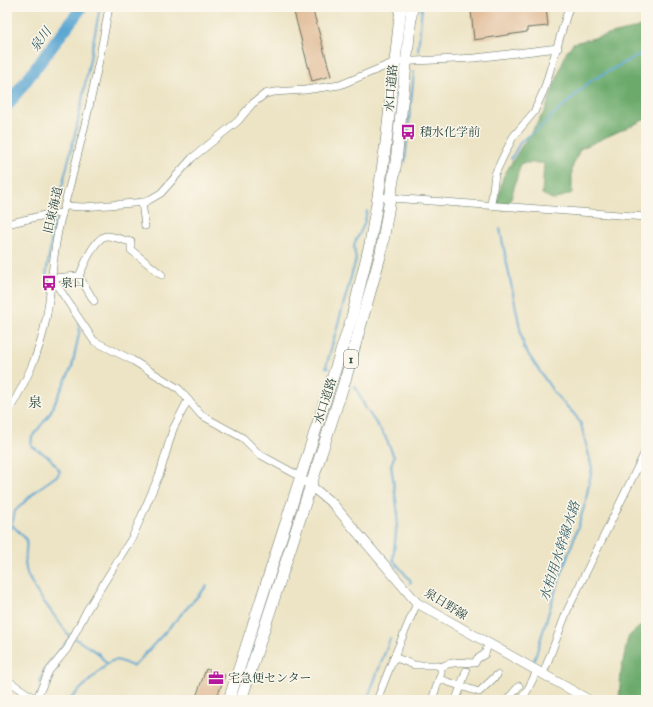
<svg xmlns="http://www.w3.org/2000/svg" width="653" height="707" font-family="'IM FELL Great Primer','Noto Serif JP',serif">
  <rect width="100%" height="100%" fill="#fbf7ec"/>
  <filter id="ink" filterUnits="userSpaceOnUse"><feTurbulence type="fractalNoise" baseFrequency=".025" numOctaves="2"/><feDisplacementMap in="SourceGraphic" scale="8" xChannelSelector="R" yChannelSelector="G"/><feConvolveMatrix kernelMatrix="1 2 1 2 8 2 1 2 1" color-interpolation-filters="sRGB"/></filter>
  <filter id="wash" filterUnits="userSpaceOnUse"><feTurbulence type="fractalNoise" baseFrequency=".012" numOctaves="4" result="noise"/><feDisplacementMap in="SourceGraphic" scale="16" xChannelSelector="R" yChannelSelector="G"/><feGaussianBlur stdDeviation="0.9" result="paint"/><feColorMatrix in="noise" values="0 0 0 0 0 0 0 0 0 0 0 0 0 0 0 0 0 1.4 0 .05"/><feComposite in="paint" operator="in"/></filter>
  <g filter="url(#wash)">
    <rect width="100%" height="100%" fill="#ede4c5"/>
    <g fill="#6caa6c" stroke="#467450">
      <path d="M 646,23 L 646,119 L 580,149 L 572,168 L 572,193 L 554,200 L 542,194 L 544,163 L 521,163 L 510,202 L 504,210 L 496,208 L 503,177 L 523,144 L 545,111 L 566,53 L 573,43 L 633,29 Z"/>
      <path d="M 646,621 L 646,700 L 619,700 L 621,671 L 628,637 Z"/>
    </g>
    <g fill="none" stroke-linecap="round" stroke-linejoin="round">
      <g stroke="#59a5d2" stroke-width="2">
        <path d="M 418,51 L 422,7"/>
        <path d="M 511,159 L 521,141 L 537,130 L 592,80 L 646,51"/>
        <path d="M 405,162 L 414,72"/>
        <path d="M 56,211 L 77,126 L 100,7"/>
        <path d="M 500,229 L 524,348 L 555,394 L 575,415 L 581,424 L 592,468 L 585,504 L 578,527 L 554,595 L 534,661"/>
        <path d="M 49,280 L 46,276 L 55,216"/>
        <path d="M 328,368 L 326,367 L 356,259 C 351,238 357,243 363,226 C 365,222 366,216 367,211"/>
        <path d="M 355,386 L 365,407 L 386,438 L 394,457 L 391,465 L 398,514 L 393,560 L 411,581 L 410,583"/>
        <path d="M 12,525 L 27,540 L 25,563 L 27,574 L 36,591 L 70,637 C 60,652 43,665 40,683"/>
        <path d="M 7,535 L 12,525 L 15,511 L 38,489 L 58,475 L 60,471 L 49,457 L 31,446 L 32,437 L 49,415 L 72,367 L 80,329 L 78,323"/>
        <path d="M 107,664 C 116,656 123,663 133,666 L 136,664 L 207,586"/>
        <path d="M 69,700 L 107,664 L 98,653 L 74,638"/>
        <path d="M 367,700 L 390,639"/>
      </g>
      <path stroke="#59a5d2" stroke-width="12" d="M 7,106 L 82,7"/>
    </g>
    <g id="blocks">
      <g fill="#e1bb97">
        <path d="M 312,7 L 331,76 L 312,81 L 294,12 Z"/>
        <path d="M 495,7 L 546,7 L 548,26 L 527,28 L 527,32 L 474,40 L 471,10 Z"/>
        <path d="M 206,669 L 225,675 L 216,700 L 206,700 L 196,697 Z"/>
      </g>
    </g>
  </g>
  <g filter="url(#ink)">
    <use href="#blocks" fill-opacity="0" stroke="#677767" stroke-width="1"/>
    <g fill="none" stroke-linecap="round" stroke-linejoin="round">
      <g stroke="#677767" stroke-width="8">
        <g id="minor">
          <path d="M 378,197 L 646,217"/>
          <path d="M 142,202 L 145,226"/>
          <path d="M 491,205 L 495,174 L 503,157 L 513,137 L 534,112 L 544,90 L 569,7"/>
          <path d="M 65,206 L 83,207 L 122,204 L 145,202 L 149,200 L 161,193 L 192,158 L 238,121 L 252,104 L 265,94 L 274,92 L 305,90 L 340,85 L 395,62 L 475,58 L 558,48"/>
          <path d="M 7,224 L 53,213 L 62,214"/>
          <path d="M 79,276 L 94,301"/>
          <path d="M 52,278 L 94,341 L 132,360 L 179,389 L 201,415 L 243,438 L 259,454 L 301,477"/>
          <path d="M 52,278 L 79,276 C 84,266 95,235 108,236 C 116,237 123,240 131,242 L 131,250 L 162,275"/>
          <path d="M 7,414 C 24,385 40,354 46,319 C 53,285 52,248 62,214 C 81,146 97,77 109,7"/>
          <path d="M 394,657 L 414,665 L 436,665 L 441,667 L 441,673 L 432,700"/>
          <path d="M 441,667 C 452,661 462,662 475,663 L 477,659 L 485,654 L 488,644"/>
          <path d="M 543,674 L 567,611 L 646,450"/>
          <path d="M 439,679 L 479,692 L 497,675"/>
          <path d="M 7,680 L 37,700"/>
          <path d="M 36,700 L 49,671 L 67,649 L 87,610 L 133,536 L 160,473 L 173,429 L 188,400"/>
          <path d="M 377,700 L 394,657 L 417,603"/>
          <path d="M 456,700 L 466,671"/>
          <path d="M 507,700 L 519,686"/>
          <path d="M 519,700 L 526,693 L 537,671"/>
        </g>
      </g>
      <g stroke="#677767" stroke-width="10">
        <path id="major" d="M 306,482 L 333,504 L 417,603 L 589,700"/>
      </g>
      <g stroke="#677767" stroke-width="12">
        <g id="highway">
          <path d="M 229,700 L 352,317 L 370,244 L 378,197 L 386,143 L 401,7"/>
          <path d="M 241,700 L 346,377 L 381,253 L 396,162 L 412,7"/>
        </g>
      </g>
      <use href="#minor" stroke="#fff" stroke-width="7"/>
      <use href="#major" stroke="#fff" stroke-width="9"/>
      <use href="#highway" stroke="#fff" stroke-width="11"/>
    </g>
  </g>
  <defs>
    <g id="bus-bare" transform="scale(1.2)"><path d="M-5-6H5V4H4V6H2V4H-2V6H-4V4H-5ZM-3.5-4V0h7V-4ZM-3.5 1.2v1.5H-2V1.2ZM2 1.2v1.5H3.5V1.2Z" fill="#b5179e" stroke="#fbf7ec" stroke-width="2.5" paint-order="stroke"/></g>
    <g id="office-bare" transform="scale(1.2)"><path d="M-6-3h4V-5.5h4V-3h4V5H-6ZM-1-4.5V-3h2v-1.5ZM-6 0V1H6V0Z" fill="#b5179e" stroke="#fbf7ec" stroke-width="2.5" paint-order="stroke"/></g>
  </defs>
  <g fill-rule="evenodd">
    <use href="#bus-bare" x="408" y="132"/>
    <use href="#bus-bare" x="49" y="283"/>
    <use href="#office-bare" x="216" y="678"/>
  </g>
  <g text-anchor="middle" stroke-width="3" stroke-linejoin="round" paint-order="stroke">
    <rect fill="#fbf7ec" stroke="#61756b" stroke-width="1" x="344" y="350" width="14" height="18" rx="3"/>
    <g font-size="11" font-weight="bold" fill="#1f3d34">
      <text x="351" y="363">1</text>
    </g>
    <g font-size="12" fill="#1f3d34" stroke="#fbf7ec">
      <text transform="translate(391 88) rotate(-85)" y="4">水口道路</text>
      <text transform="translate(53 210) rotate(-77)" y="4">旧東海道</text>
      <text transform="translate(325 401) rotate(-72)" y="4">水口道路</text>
      <text transform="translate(446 604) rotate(32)" y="4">泉日野線</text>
    </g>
    <g font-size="12" fill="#1f3d34" stroke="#fbf7ec" text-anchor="start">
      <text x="420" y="136">積水化学前</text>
      <text x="61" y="287">泉口</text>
      <text x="228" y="682">宅急便センター</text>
    </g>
    <g font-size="13" font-style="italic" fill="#305c63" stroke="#fbf7ec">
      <text transform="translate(40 39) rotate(-53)" y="5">泉川</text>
      <text transform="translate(559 551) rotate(-72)" y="5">水柏用水幹線水路</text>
    </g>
    <g font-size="14" fill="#1f3d34" stroke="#fbf7ec">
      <text x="35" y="407">泉</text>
    </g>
  </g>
  <rect width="653" height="707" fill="none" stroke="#fbf7ec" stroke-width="24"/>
</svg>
